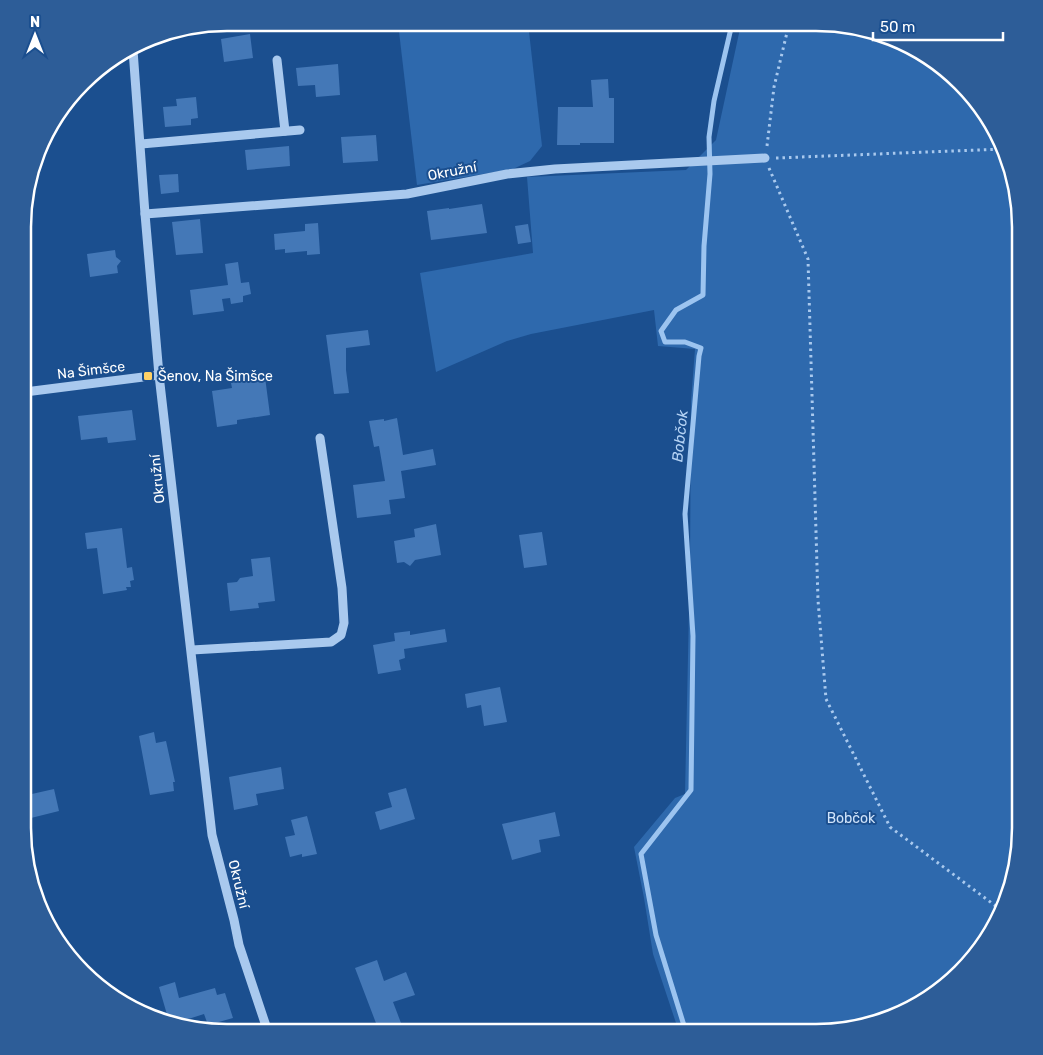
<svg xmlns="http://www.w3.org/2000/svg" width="1043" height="1055" font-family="Rubik,sans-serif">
  <rect width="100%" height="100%" fill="#1b4f8f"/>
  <g fill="#2e69ad">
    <path d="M 398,23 L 528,23 L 542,146 L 530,161 L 513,169 L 417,185 Z"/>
    <path d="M 741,24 L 842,24 L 918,50 L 978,103 L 1010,161 L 1020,214 L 1020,841 L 999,919 L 940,990 L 882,1022 L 829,1032 L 679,1032 L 653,954 L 644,898 L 634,847 L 675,798 L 685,794 L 690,565 L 691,401 L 695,349 L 658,346 L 654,310 L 531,334 L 507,341 L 436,372 L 420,273 L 533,253 L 527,177 L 686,170 L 716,140 Z"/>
  </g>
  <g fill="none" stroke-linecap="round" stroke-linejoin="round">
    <path stroke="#9cc4f0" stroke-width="5" d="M 686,1032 L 656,935 L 641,854 L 691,790 L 693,636 L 685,514 L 699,356 L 701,348 L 685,342 L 665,342 L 661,331 L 676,310 L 703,295 L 704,246 L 710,174 L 709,137 L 714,101 L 732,24"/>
  </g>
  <g fill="#4478b7">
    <path d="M 250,34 L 253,58 L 224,62 L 221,39 Z"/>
    <path d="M 338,64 L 340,95 L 316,97 L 315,85 L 298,86 L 296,68 Z"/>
    <path d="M 608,79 L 609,98 L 614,98 L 614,143 L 580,143 L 580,145 L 557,145 L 558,107 L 593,107 L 591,80 Z"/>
    <path d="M 196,97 L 198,118 L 191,119 L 191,125 L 165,127 L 163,107 L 177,106 L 176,99 Z"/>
    <path d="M 376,135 L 378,161 L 343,163 L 341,137 Z"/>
    <path d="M 289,146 L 290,166 L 247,170 L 245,150 Z"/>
    <path d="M 178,174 L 179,192 L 161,194 L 159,175 Z"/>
    <path d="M 482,204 L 487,233 L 431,240 L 427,211 L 449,208 L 449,209 Z"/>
    <path d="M 200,219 L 203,253 L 176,255 L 172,222 Z"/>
    <path d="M 318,223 L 320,254 L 307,255 L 307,251 L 285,253 L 285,249 L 275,250 L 274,234 L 305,231 L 305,224 Z"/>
    <path d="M 528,224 L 531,242 L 518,244 L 515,226 Z"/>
    <path d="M 115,250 L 116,257 L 121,261 L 117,266 L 118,273 L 90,277 L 87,254 Z"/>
    <path d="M 238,262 L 241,283 L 249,282 L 251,294 L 243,296 L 243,302 L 231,304 L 230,298 L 222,299 L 224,311 L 193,315 L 190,290 L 228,285 L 225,264 Z"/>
    <path d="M 368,330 L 370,345 L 346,348 L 346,370 L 349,393 L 334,394 L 326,335 Z"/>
    <path d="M 265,377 L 270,415 L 237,420 L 237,424 L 217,427 L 212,391 L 232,388 L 231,383 Z"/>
    <path d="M 132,410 L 136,440 L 108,443 L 107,437 L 81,440 L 78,416 Z"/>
    <path d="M 397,418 L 403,455 L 433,449 L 436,465 L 401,471 L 405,498 L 389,500 L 391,514 L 357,518 L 353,485 L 385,481 L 379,446 L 374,447 L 369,421 L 384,419 L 384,421 Z"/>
    <path d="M 436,524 L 441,555 L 415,560 L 410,566 L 404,562 L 397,563 L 394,541 L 415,537 L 414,529 Z"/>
    <path d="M 122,528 L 127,568 L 132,567 L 134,580 L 130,581 L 131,587 L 126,587 L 127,590 L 103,594 L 97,548 L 87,549 L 85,533 Z"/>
    <path d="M 542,532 L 547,565 L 524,568 L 519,535 Z"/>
    <path d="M 270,557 L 275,601 L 258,603 L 259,608 L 230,611 L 227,583 L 237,582 L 240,578 L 253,576 L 251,559 Z"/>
    <path d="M 445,629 L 447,642 L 404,649 L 405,658 L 399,660 L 401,670 L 378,674 L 373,645 L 395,641 L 394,633 L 410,631 L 410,635 Z"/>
    <path d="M 500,687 L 507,722 L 484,726 L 481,705 L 467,708 L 465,694 Z"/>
    <path d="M 154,732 L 156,743 L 166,741 L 175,782 L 173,782 L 174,791 L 150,795 L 139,736 Z"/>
    <path d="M 281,767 L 284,789 L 256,794 L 258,805 L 234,810 L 229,777 Z"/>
    <path d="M 406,788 L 415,819 L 380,830 L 375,812 L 392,807 L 388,793 Z"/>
    <path d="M 54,789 L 59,811 L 23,820 L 23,796 Z"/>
    <path d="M 555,812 L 560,836 L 539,840 L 541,852 L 512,860 L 502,824 Z"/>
    <path d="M 307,816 L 317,854 L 302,857 L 302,854 L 290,857 L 285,837 L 295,835 L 291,820 Z"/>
    <path d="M 377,960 L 384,981 L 406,972 L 415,995 L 393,1002 L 401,1023 L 379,1031 L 355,968 Z"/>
    <path d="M 175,982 L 179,998 L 215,988 L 217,995 L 225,993 L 233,1018 L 208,1025 L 204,1014 L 179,1022 L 168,1018 L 159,987 Z"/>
  </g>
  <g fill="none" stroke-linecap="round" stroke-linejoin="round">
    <g stroke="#a9c9ee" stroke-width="3" stroke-dasharray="2.5 4" stroke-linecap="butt">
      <path d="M 767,146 L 774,87 L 789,24"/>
      <path d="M 776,158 L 1003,149"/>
      <path d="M 769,168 L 808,259 L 818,600 L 826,699 L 890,827 L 1001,910"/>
    </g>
    <g stroke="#a9c9ee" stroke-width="9">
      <path d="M 133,50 L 145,214 L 159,375 L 212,835 L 234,920 L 239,945 L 268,1032"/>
      <path d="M 277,60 L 285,131"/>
      <path d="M 141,144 L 300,130"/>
      <path d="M 145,214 L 407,194 L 507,174 L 555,169 L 765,158"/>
      <path d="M 25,392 L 159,375"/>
      <path d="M 192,650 L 331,642 L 341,635 L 344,623 L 342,588 L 320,438"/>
    </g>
  </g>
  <rect fill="#ffd166" stroke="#1b4f8f" stroke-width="2" x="143" y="371" width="10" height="10" rx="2.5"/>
  <g text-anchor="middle" stroke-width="4" stroke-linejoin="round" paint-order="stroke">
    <g font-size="14" fill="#fff" stroke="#1b4f8f">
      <text transform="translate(452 171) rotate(-11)" y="5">Okružní</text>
      <text transform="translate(91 370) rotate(-7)" y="5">Na Šimšce</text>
      <text transform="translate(157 479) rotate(-96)" y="5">Okružní</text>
      <text transform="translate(239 884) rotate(76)" y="5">Okružní</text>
    </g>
    <g font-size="14" fill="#fff" stroke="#1b4f8f" text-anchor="start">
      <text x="158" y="381">Šenov, Na Šimšce</text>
    </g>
    <g font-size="14" fill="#cfe3fa" stroke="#1b4f8f">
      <text x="851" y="823">Bobčok</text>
    </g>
    <g font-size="15" font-style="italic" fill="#b5d3f5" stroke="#1b4f8f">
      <text transform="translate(680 436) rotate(-84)" y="5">Bobčok</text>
    </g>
  </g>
  <path d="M0 0H1043V1055H0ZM227 31H816A196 196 0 0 1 1012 227V828A196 196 0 0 1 816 1024H227A196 196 0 0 1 31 828V227A196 196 0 0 1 227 31Z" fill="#2d5d98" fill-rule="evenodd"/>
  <path fill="none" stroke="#fff" stroke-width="2.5" d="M227 31H816A196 196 0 0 1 1012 227V828A196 196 0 0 1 816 1024H227A196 196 0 0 1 31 828V227A196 196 0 0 1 227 31Z"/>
  <g transform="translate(35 35)" stroke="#1b4f8f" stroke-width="4" paint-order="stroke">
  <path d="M0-4L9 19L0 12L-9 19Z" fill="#ffffff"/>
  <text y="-8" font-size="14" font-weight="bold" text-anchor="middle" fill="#ffffff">N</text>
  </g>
  <path d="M873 32v8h130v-8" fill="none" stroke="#ffffff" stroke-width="2.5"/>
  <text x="880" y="32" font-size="15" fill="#ffffff" stroke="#1b4f8f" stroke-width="4" paint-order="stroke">50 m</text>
</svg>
